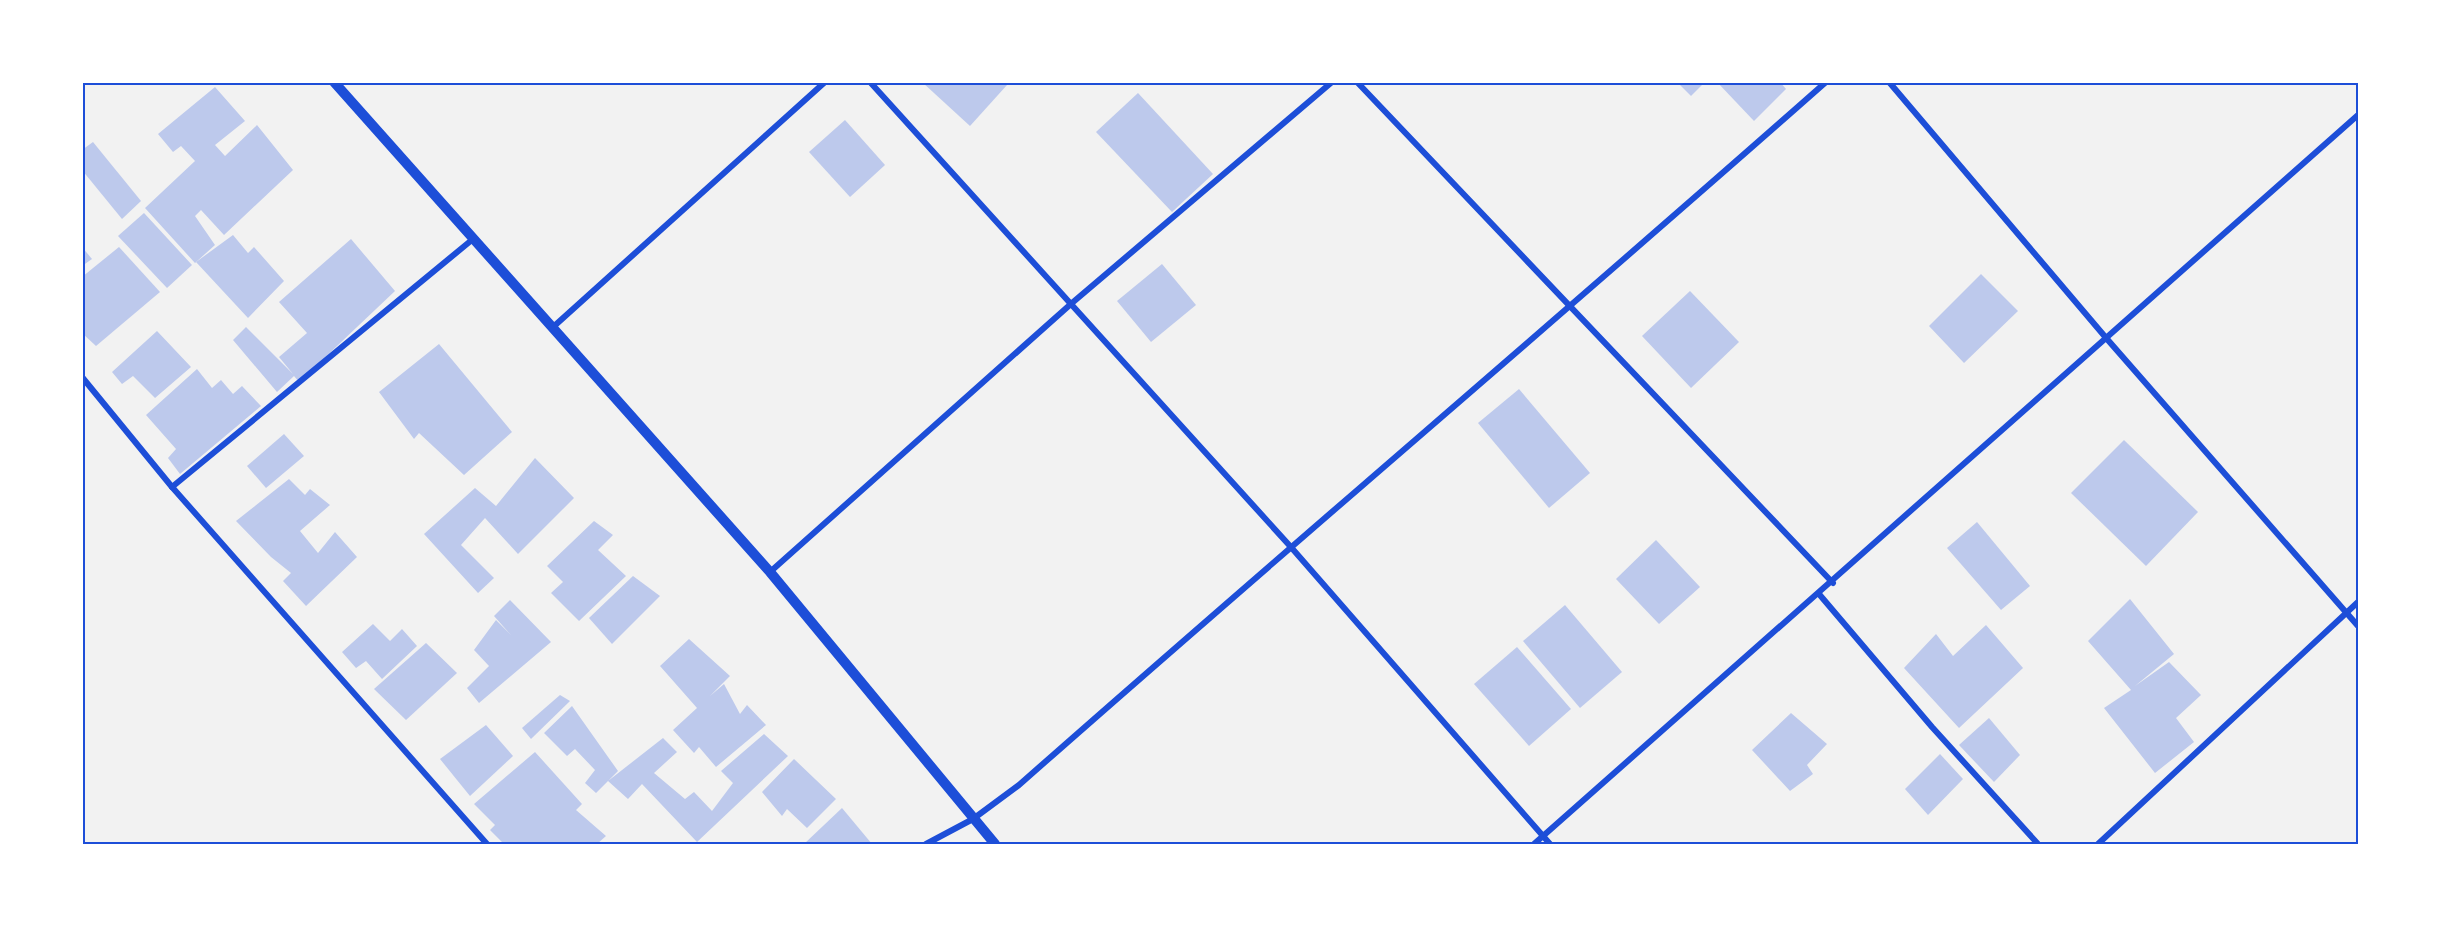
<svg xmlns="http://www.w3.org/2000/svg" width="2441" height="927" font-family="Poppins,sans-serif">
  <rect width="100%" height="100%" fill="#f2f2f2"/>
  <g fill="#bdc9ec">
    <path d="M 922,82 L 1004,82 L 1007,85 L 970,126 Z"/>
    <path d="M 1677,82 L 1705,82 L 1691,96 Z"/>
    <path d="M 1717,82 L 1780,82 L 1786,89 L 1754,121 Z"/>
    <path d="M 215,87 L 245,121 L 215,145 L 225,156 L 257,125 L 293,170 L 224,235 L 201,210 L 195,216 L 215,245 L 195,263 L 145,208 L 195,161 L 181,146 L 173,152 L 158,134 Z"/>
    <path d="M 1138,93 L 1213,174 L 1172,212 L 1096,132 Z"/>
    <path d="M 845,120 L 885,165 L 850,197 L 809,152 Z"/>
    <path d="M 93,142 L 141,201 L 122,219 L 82,170 L 82,150 Z"/>
    <path d="M 144,213 L 192,265 L 167,288 L 118,236 Z"/>
    <path d="M 233,235 L 248,253 L 254,247 L 284,281 L 248,318 L 196,262 Z"/>
    <path d="M 351,239 L 395,291 L 299,382 L 294,376 L 277,392 L 233,340 L 246,327 L 293,374 L 279,357 L 307,333 L 279,302 Z"/>
    <path d="M 82,247 L 92,259 L 82,266 Z"/>
    <path d="M 119,247 L 160,292 L 96,346 L 82,333 L 82,277 Z"/>
    <path d="M 1162,264 L 1196,305 L 1151,342 L 1117,301 Z"/>
    <path d="M 1981,274 L 2018,311 L 1964,363 L 1929,326 Z"/>
    <path d="M 1690,291 L 1739,342 L 1691,388 L 1642,336 Z"/>
    <path d="M 157,331 L 191,367 L 155,398 L 133,376 L 122,384 L 112,372 Z"/>
    <path d="M 439,344 L 512,432 L 464,475 L 419,433 L 414,439 L 379,392 Z"/>
    <path d="M 197,369 L 212,388 L 221,380 L 233,394 L 242,386 L 261,406 L 180,474 L 168,458 L 176,449 L 146,415 Z"/>
    <path d="M 1519,389 L 1590,473 L 1549,508 L 1478,423 Z"/>
    <path d="M 284,434 L 304,456 L 266,488 L 247,466 Z"/>
    <path d="M 2124,440 L 2198,512 L 2146,566 L 2071,493 Z"/>
    <path d="M 535,458 L 574,498 L 518,554 L 485,518 L 461,545 L 494,578 L 478,593 L 424,534 L 475,488 L 496,506 Z"/>
    <path d="M 289,479 L 305,495 L 310,489 L 330,505 L 300,531 L 318,553 L 335,532 L 357,557 L 306,606 L 283,581 L 291,573 L 271,557 L 236,521 Z"/>
    <path d="M 594,521 L 613,535 L 598,550 L 626,576 L 579,621 L 551,593 L 563,582 L 547,566 Z"/>
    <path d="M 1977,522 L 2030,586 L 2001,610 L 1947,548 Z"/>
    <path d="M 1656,540 L 1700,587 L 1659,624 L 1616,579 Z"/>
    <path d="M 633,576 L 660,596 L 612,644 L 589,618 Z"/>
    <path d="M 2130,599 L 2174,654 L 2135,686 L 2169,662 L 2201,695 L 2176,718 L 2194,742 L 2155,773 L 2104,708 L 2131,690 L 2088,641 Z"/>
    <path d="M 510,600 L 551,642 L 479,703 L 467,688 L 489,666 L 474,650 L 496,620 L 511,635 L 494,616 Z"/>
    <path d="M 1565,605 L 1622,672 L 1580,708 L 1523,641 Z"/>
    <path d="M 373,624 L 390,641 L 402,629 L 417,646 L 382,679 L 366,661 L 356,668 L 342,652 Z"/>
    <path d="M 1986,625 L 2023,668 L 1959,728 L 1904,668 L 1936,634 L 1953,656 Z"/>
    <path d="M 689,639 L 730,676 L 710,696 L 724,684 L 740,714 L 747,705 L 766,725 L 716,767 L 699,747 L 694,753 L 673,730 L 697,708 L 660,666 Z"/>
    <path d="M 426,643 L 457,673 L 406,720 L 374,689 Z"/>
    <path d="M 1517,647 L 1571,709 L 1529,746 L 1474,684 Z"/>
    <path d="M 560,695 L 570,701 L 531,739 L 522,728 Z"/>
    <path d="M 572,706 L 618,771 L 608,781 L 663,738 L 677,752 L 654,773 L 685,799 L 694,792 L 712,811 L 733,783 L 721,771 L 764,734 L 788,756 L 697,842 L 642,784 L 628,799 L 608,781 L 596,793 L 585,783 L 595,770 L 575,749 L 567,756 L 544,733 Z"/>
    <path d="M 1791,713 L 1827,744 L 1807,765 L 1813,774 L 1790,791 L 1752,750 Z"/>
    <path d="M 1989,718 L 2020,755 L 1994,782 L 1959,745 Z"/>
    <path d="M 486,725 L 513,756 L 470,796 L 440,759 Z"/>
    <path d="M 535,752 L 582,804 L 576,810 L 606,836 L 597,844 L 504,844 L 490,830 L 495,825 L 474,804 Z"/>
    <path d="M 1940,754 L 1963,779 L 1928,815 L 1905,789 Z"/>
    <path d="M 794,759 L 836,799 L 807,828 L 787,809 L 782,816 L 762,792 Z"/>
    <path d="M 842,808 L 872,844 L 804,844 Z"/>
  </g>
  <g fill="none" stroke-linecap="round" stroke-linejoin="round">
    <g stroke="#1d4ed8" stroke-width="6">
      <path d="M 870,82 L 1290,546 L 1550,844"/>
      <path d="M 1357,82 L 1833,583"/>
      <path d="M 1889,82 L 2107,339 L 2358,626"/>
      <path d="M 552,328 L 825,82"/>
      <path d="M 82,377 L 172,487 L 487,844"/>
      <path d="M 172,487 L 473,239"/>
      <path d="M 770,572 L 1072,303 L 1332,82"/>
      <path d="M 1819,594 L 1932,727 L 2038,844"/>
      <path d="M 926,844 L 973,819 L 1019,785 C 1286,549 1558,319 1826,82"/>
      <path d="M 1534,844 L 2358,115"/>
      <path d="M 2098,844 L 2358,602"/>
    </g>
    <path stroke="#1d4ed8" stroke-width="10" d="M 334,82 L 770,572 L 995,844"/>
  </g>
  <rect width="2441" height="927" fill="none" stroke="#ffffff" stroke-width="168"/>
  <rect x="84" y="84" width="2273" height="759" fill="none" stroke="#1d4ed8" stroke-width="2"/>
</svg>
